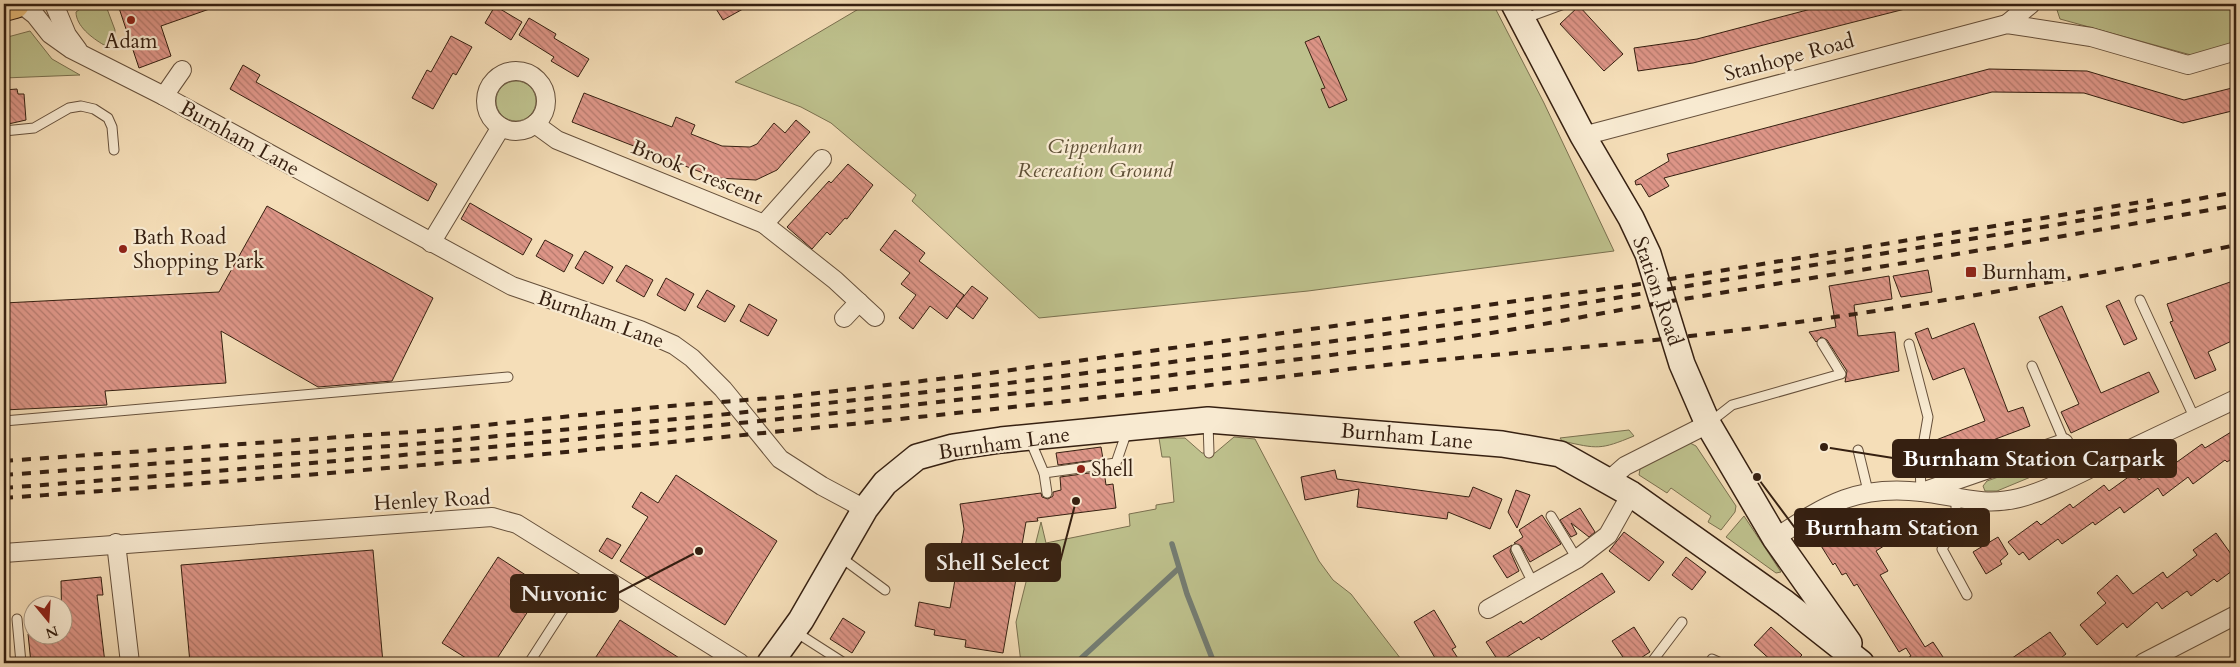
<svg xmlns="http://www.w3.org/2000/svg" width="2240" height="667" font-family="Cardo,serif">
  <defs>
    <pattern id="building-back-hatch" width="6" height="6" patternUnits="userSpaceOnUse" patternTransform="scale(1.25)"><rect width="6" height="6" fill="#dd9587"/><path d="M-1 5l2 2M0 0l6 6M5-1l2 2" fill="none" stroke="#b4796d"/></pattern>
  </defs>
  <rect width="100%" height="100%" fill="#f5deb8"/>
  <filter id="stains"><feTurbulence type="fractalNoise" baseFrequency=".004" numOctaves="4"/><feColorMatrix values="0 0 0 0 .2 0 0 0 0 .09 0 0 0 0 .02 0 0 0 .5 -.17"/></filter>
  <radialGradient id="worn" r=".72"><stop offset=".6" stop-color="#630" stop-opacity="0"/><stop offset="1" stop-color="#630" stop-opacity=".3"/></radialGradient>
  <g fill="#bec18d" stroke="#7a704f">
    <path d="M 87,4 L 106,6 L 115,30 L 114,42 L 104,45 C 92,38 76,26 76,12 Z"/>
    <path d="M 867,4 L 1493,4 L 1544,103 L 1614,251 L 1308,291 L 1039,318 L 912,201 L 916,195 L 831,123 L 801,107 L 735,82 Z"/>
    <path d="M 2055,4 L 2233,4 C 2237,19 2238,30 2231,44 L 2191,55 L 2060,19 Z"/>
    <path d="M 30,31 L 52,59 L 80,75 L 4,78 L 4,38 Z"/>
    <circle cx="516" cy="101" r="20"/>
    <path d="M 1629,430 L 1634,436 C 1600,450 1598,449 1562,441 L 1560,438 Z"/>
    <path d="M 1234,437 L 1255,439 L 1319,561 L 1333,580 L 1351,594 L 1404,663 L 1021,663 L 1016,622 L 1041,522 L 1046,543 L 1130,526 L 1129,514 L 1156,509 L 1156,505 L 1174,502 L 1170,457 L 1162,457 L 1159,438 L 1185,438 L 1202,453 L 1215,453 Z"/>
    <path d="M 1688,442 L 1696,446 L 1736,506 L 1735,512 L 1721,530 L 1708,522 L 1711,516 L 1671,488 L 1667,493 L 1639,475 L 1640,469 Z"/>
    <path d="M 2049,459 L 2055,463 L 2050,469 L 1997,491 L 1985,491 L 1983,486 L 1987,481 Z"/>
    <path d="M 1744,516 L 1781,572 L 1776,573 L 1726,537 Z"/>
  </g>
  <g fill="none" stroke-linecap="round" stroke-linejoin="round">
    <g stroke="#747d73" stroke-width="5.5">
      <path d="M 1172,544 L 1187,594 L 1214,663"/>
      <path d="M 1076,663 L 1178,569"/>
    </g>
  </g>
  <g fill="url(#building-back-hatch)" stroke="#362011">
    <path d="M 131,4 L 217,4 L 218,6 L 161,26 L 171,56 L 139,68 L 119,8 Z"/>
    <path d="M 713,4 L 752,4 L 723,20 Z"/>
    <path d="M 1830,4 L 1904,4 L 1905,9 L 1693,63 L 1638,71 L 1634,48 L 1697,39 Z"/>
    <path d="M 495,6 L 522,22 L 511,40 L 485,23 Z"/>
    <path d="M 1579,6 L 1623,54 L 1604,71 L 1560,24 Z"/>
    <path d="M 529,18 L 556,34 L 554,38 L 589,59 L 578,77 L 551,61 L 554,57 L 519,35 Z"/>
    <path d="M 451,36 L 472,47 L 456,75 L 453,73 L 433,109 L 412,98 L 427,70 L 431,72 Z"/>
    <path d="M 1319,36 L 1347,100 L 1329,108 L 1321,89 L 1325,88 L 1305,42 Z"/>
    <path d="M 243,65 L 260,75 L 256,82 L 437,184 L 428,201 L 230,89 Z"/>
    <path d="M 1989,69 L 2087,71 L 2184,100 L 2236,87 L 2236,110 L 2183,123 L 2084,93 L 1992,92 L 1664,178 L 1669,186 L 1649,197 L 1641,184 L 1636,185 L 1635,181 L 1669,161 L 1667,154 Z"/>
    <path d="M 17,89 L 18,94 L 24,94 L 26,120 L 4,125 L 4,90 Z"/>
    <path d="M 584,93 L 672,127 L 676,117 L 695,125 L 691,134 L 722,146 L 750,147 L 757,144 L 774,123 L 785,133 L 796,120 L 810,132 L 777,170 L 756,180 L 716,178 L 572,122 Z"/>
    <path d="M 848,164 L 873,185 L 847,219 L 845,218 L 830,235 L 827,232 L 812,249 L 787,227 L 829,181 L 831,183 Z"/>
    <path d="M 470,203 L 532,239 L 523,255 L 461,219 Z"/>
    <path d="M 267,206 L 433,298 L 392,381 L 318,387 L 221,331 L 226,383 L 105,391 L 107,405 L 4,410 L 4,303 L 219,292 Z"/>
    <path d="M 895,230 L 925,253 L 919,261 L 964,295 L 947,319 L 930,306 L 913,329 L 899,318 L 916,295 L 901,284 L 910,273 L 880,250 Z"/>
    <path d="M 545,240 L 573,255 L 564,272 L 536,256 Z"/>
    <path d="M 585,251 L 613,267 L 603,284 L 575,268 Z"/>
    <path d="M 626,265 L 653,280 L 644,297 L 616,281 Z"/>
    <path d="M 1928,270 L 1932,292 L 1901,297 L 1893,276 Z"/>
    <path d="M 1889,276 L 1892,299 L 1854,305 L 1858,336 L 1895,332 L 1899,371 L 1845,382 L 1847,371 L 1827,340 L 1821,337 L 1816,342 L 1809,332 L 1836,327 L 1829,286 Z"/>
    <path d="M 666,278 L 694,294 L 685,311 L 657,295 Z"/>
    <path d="M 2236,280 L 2236,339 L 2208,352 L 2216,370 L 2195,379 L 2170,322 L 2173,321 L 2167,304 Z"/>
    <path d="M 972,286 L 988,298 L 973,319 L 956,306 Z"/>
    <path d="M 707,290 L 735,306 L 725,322 L 697,307 Z"/>
    <path d="M 2119,300 L 2137,339 L 2124,345 L 2106,306 Z"/>
    <path d="M 749,304 L 777,320 L 768,336 L 740,321 Z"/>
    <path d="M 2062,306 L 2101,393 L 2149,372 L 2159,392 L 2071,433 L 2061,412 L 2079,404 L 2039,317 Z"/>
    <path d="M 1974,323 L 2008,412 L 2023,407 L 2030,426 L 1943,459 L 1936,440 L 1985,421 L 1964,368 L 1933,380 L 1915,333 L 1928,328 L 1932,339 Z"/>
    <path d="M 2236,429 L 2236,456 L 2227,462 L 2225,460 L 2193,484 L 2188,477 L 2163,496 L 2158,488 L 2124,513 L 2120,507 L 2095,525 L 2093,522 L 2062,544 L 2058,539 L 2029,560 L 2023,552 L 2019,555 L 2008,542 L 2037,521 L 2041,525 L 2070,504 L 2073,508 L 2104,485 L 2109,491 L 2134,473 L 2139,480 L 2172,456 L 2177,462 L 2202,444 L 2205,448 Z"/>
    <path d="M 1101,447 L 1103,459 L 1058,465 L 1056,453 Z"/>
    <path d="M 1335,470 L 1337,479 L 1469,497 L 1473,487 L 1502,499 L 1490,529 L 1448,512 L 1447,519 L 1357,507 L 1359,489 L 1305,500 L 1301,477 Z"/>
    <path d="M 1104,471 L 1106,485 L 1113,484 L 1116,508 L 1037,518 L 1038,521 L 1026,522 L 1003,653 L 965,647 L 966,640 L 934,635 L 935,630 L 915,626 L 919,602 L 950,608 L 964,529 L 960,504 L 1041,493 L 1042,497 L 1048,499 L 1053,496 L 1053,492 L 1061,490 L 1060,477 Z"/>
    <path d="M 676,475 L 777,541 L 725,625 L 620,561 L 648,517 L 632,507 L 641,492 L 658,503 Z"/>
    <path d="M 1516,490 L 1530,495 L 1517,528 L 1508,512 Z"/>
    <path d="M 1580,508 L 1595,532 L 1589,537 L 1571,523 L 1577,534 L 1571,537 L 1560,520 Z"/>
    <path d="M 1865,512 L 1871,521 L 1884,513 L 1890,521 L 1902,513 L 1912,528 L 1876,551 L 1888,571 L 1880,575 L 1925,647 L 1933,642 L 1947,663 L 1899,663 L 1911,656 L 1906,648 L 1899,652 L 1857,584 L 1854,586 L 1846,573 L 1842,575 L 1835,563 L 1833,565 L 1818,541 Z"/>
    <path d="M 1542,515 L 1561,544 L 1530,562 L 1521,546 L 1514,543 L 1523,537 L 1519,530 Z"/>
    <path d="M 1624,532 L 1664,562 L 1649,581 L 1609,551 Z"/>
    <path d="M 2216,533 L 2236,561 L 2236,568 L 2217,582 L 2214,579 L 2191,596 L 2187,591 L 2162,609 L 2157,602 L 2127,628 L 2123,623 L 2097,645 L 2080,625 L 2106,603 L 2097,593 L 2117,575 L 2133,594 L 2163,572 L 2167,578 L 2197,555 L 2193,550 Z"/>
    <path d="M 1998,537 L 2008,554 L 2000,561 L 2002,564 L 1986,574 L 1973,552 Z"/>
    <path d="M 607,538 L 621,545 L 612,559 L 599,551 Z"/>
    <path d="M 1512,545 L 1510,551 L 1519,571 L 1507,578 L 1493,556 Z"/>
    <path d="M 373,550 L 383,663 L 190,663 L 181,565 Z"/>
    <path d="M 498,557 L 544,587 L 494,663 L 474,663 L 442,643 Z"/>
    <path d="M 1686,557 L 1706,572 L 1692,590 L 1672,575 Z"/>
    <path d="M 1602,573 L 1615,592 L 1541,640 L 1539,637 L 1499,662 L 1486,642 L 1521,621 L 1523,624 Z"/>
    <path d="M 101,577 L 103,595 L 97,595 L 105,663 L 31,663 L 28,634 L 62,634 L 61,581 Z"/>
    <path d="M 1434,610 L 1456,647 L 1452,649 L 1461,663 L 1438,663 L 1414,622 Z"/>
    <path d="M 843,618 L 865,632 L 852,653 L 830,639 Z"/>
    <path d="M 620,620 L 687,663 L 592,663 Z"/>
    <path d="M 1634,627 L 1650,652 L 1633,663 L 1627,663 L 1612,641 Z"/>
    <path d="M 1771,627 L 1802,655 L 1794,663 L 1774,663 L 1754,645 Z"/>
    <path d="M 2050,632 L 2066,654 L 2054,663 L 2005,663 Z"/>
  </g>
  <g fill="none" stroke-linecap="round" stroke-linejoin="round">
    <g stroke="#66503b" stroke-width="11">
      <g id="lane">
        <path d="M 1523,19 L 1564,4"/>
        <path d="M 4,131 L 34,128 L 69,108 L 81,106 L 94,109 L 108,118 L 112,127 L 114,150"/>
        <path d="M 2140,300 L 2195,419"/>
        <path d="M 1909,344 L 1928,417 L 1920,463 L 1921,492"/>
        <path d="M 2032,366 L 2078,474"/>
        <path d="M 4,421 L 508,377"/>
        <path d="M 1208,423 L 1209,453"/>
        <path d="M 1709,423 L 1732,405 L 1841,374 L 1822,343"/>
        <path d="M 1030,440 L 1044,473 L 1116,463 L 1127,431"/>
        <path d="M 1858,450 L 1868,491"/>
        <path d="M 1044,473 L 1047,493"/>
        <path d="M 1956,499 L 1956,526 L 1942,549 L 1967,595"/>
        <path d="M 1551,516 L 1577,559"/>
        <path d="M 1516,549 L 1533,583"/>
        <path d="M 839,556 L 885,590"/>
        <path d="M 17,619 L 21,663"/>
        <path d="M 794,631 L 844,663"/>
        <path d="M 1712,659 L 1721,663"/>
        <path d="M 529,663 L 589,570"/>
        <path d="M 1651,663 L 1682,622"/>
      </g>
    </g>
    <g stroke="#66503b" stroke-width="20">
      <g id="street">
        <path d="M 14,4 L 26,8 L 35,15 L 50,34 L 71,49 L 164,96 L 512,286 L 640,330 L 674,345 L 692,358 L 723,389 L 780,459 L 822,486 L 865,509"/>
        <path d="M 54,4 L 67,35 L 78,50"/>
        <path d="M 2007,24 L 2031,4"/>
        <circle cx="516" cy="101" r="30"/>
        <path d="M 164,96 L 182,70"/>
        <path d="M 535,124 L 557,140 L 764,224 L 835,280 L 875,317"/>
        <path d="M 1583,136 L 2007,24 L 2091,37 L 2188,65 L 2236,51"/>
        <path d="M 764,224 L 822,159"/>
        <path d="M 431,243 L 501,127"/>
        <path d="M 844,318 L 859,302"/>
        <path d="M 1609,480 L 1625,466 L 1708,424"/>
        <path d="M 1922,492 L 2064,443"/>
        <path d="M 1775,538 C 1826,505 1857,484 1922,492 C 1955,496 1985,507 2019,498 C 2046,491 2077,475 2103,462 C 2147,441 2192,420 2236,399"/>
        <path d="M 116,543 L 130,663"/>
        <path d="M 4,553 L 492,517 L 517,524 L 740,663"/>
        <path d="M 1488,609 L 1577,559 L 1608,535 L 1631,494"/>
        <path d="M 2143,663 L 2236,615"/>
      </g>
    </g>
    <g stroke="#362011" stroke-width="28">
      <g id="secondary">
        <path d="M 1514,4 L 1583,136 L 1631,218 L 1648,254 L 1682,364 L 1708,424 L 1775,538 L 1849,643"/>
        <path d="M 770,663 L 801,620 L 865,509 L 885,483 L 917,457 L 953,447 L 1001,440 L 1208,420 L 1502,444 L 1560,454 L 1631,494 L 1785,603 L 1861,663"/>
      </g>
    </g>
    <g stroke="#362011" stroke-width="30">
      <path id="primary" d="M 4,7 L 15,4"/>
    </g>
    <use href="#lane" stroke="#f8ead1" stroke-width="9"/>
    <use href="#street" stroke="#f8ead1" stroke-width="18"/>
    <use href="#secondary" stroke="#f8ead1" stroke-width="25"/>
    <use href="#primary" stroke="#eabf7c" stroke-width="28"/>
    <g stroke="#362011" stroke-width="4" stroke-dasharray="9 9" stroke-linecap="butt">
      <path d="M 4,461 L 438,430 L 658,407 L 784,397 L 982,374 L 1634,285 L 2153,200"/>
      <path d="M 4,475 L 415,444 L 718,415 L 1001,384 L 1358,338 L 1507,316 L 2055,225 L 2236,192"/>
      <path d="M 4,488 C 485,451 966,405 1444,340 C 1526,329 1608,311 1690,298 C 1872,268 2055,239 2236,205"/>
      <path d="M 4,498 C 447,467 889,423 1331,371 C 1450,357 1571,350 1690,336 C 1874,314 2056,284 2236,245"/>
    </g>
  </g>
  <g fill="#8f2418" stroke="#f8ead1" stroke-width="2">
    <circle cx="131" cy="20" r="5"/>
    <circle cx="123" cy="249" r="5"/>
    <rect x="1965" y="266" width="12" height="12" rx="2.5"/>
    <circle cx="1081" cy="469" r="5"/>
  </g>
  <g text-anchor="middle" stroke-width="4.5" stroke-linejoin="round" paint-order="stroke">
    <g font-size="21" fill="#362011" stroke="#f8ead1" text-anchor="start">
      <text x="131" y="48" text-anchor="middle">Adam</text>
      <text x="133" y="244">Bath Road<tspan x="133" dy="24">Shopping Park</tspan></text>
      <text x="1982" y="279">Burnham</text>
      <text x="1091" y="476">Shell</text>
    </g>
    <g font-size="21" fill="#362011" stroke="#f8ead1">
      <text transform="translate(1789 57) rotate(-15)" y="7">Stanhope Road</text>
      <text transform="translate(240 138) rotate(29)" y="7">Burnham Lane</text>
      <text transform="translate(697 172) rotate(22)" y="7">Brook Crescent</text>
      <text transform="translate(1658 291) rotate(71)" y="7">Station Road</text>
      <text transform="translate(601 319) rotate(20)" y="7">Burnham Lane</text>
      <text transform="translate(1407 436) rotate(5)" y="7">Burnham Lane</text>
      <text transform="translate(1004 443) rotate(-8)" y="7">Burnham Lane</text>
      <text transform="translate(432 500) rotate(-3)" y="7">Henley Road</text>
    </g>
    <g font-size="21" font-style="italic" fill="#5f5036" stroke="#f8ead1">
      <text x="1095" y="153">Cippenham<tspan x="1095" dy="24">Recreation Ground</tspan></text>
    </g>
  </g>
  <path fill="none" stroke="#362011" stroke-width="2" d="M1824 447L1893 458M1757 477L1795 528M1076 501L1060 562M699 551L618 593"/>
  <g fill="#362011" stroke="#f8ead1" stroke-width="2">
    <circle cx="1824" cy="447" r="5"/>
    <circle cx="1757" cy="477" r="5"/>
    <circle cx="1076" cy="501" r="5"/>
    <circle cx="699" cy="551" r="5"/>
  </g>
  <g fill="#362011" stroke="#362011" stroke-width="2">
    <rect x="1893" y="440" width="283" height="37" rx="5"/>
    <rect x="1795" y="509" width="194" height="37" rx="5"/>
    <rect x="926" y="544" width="134" height="37" rx="5"/>
    <rect x="511" y="575" width="107" height="37" rx="5"/>
  </g>
  <g font-size="22" text-anchor="middle" font-weight="bold" fill="#fff">
    <text x="2034" y="466">Burnham Station Carpark</text>
    <text x="1892" y="535">Burnham Station</text>
    <text x="993" y="570">Shell Select</text>
    <text x="564" y="601">Nuvonic</text>
  </g>
  <rect width="2240" height="667" fill="none" stroke="#f5deb8" stroke-width="20"/>
  <rect x="5" y="5" width="2230" height="657" fill="none" stroke="#362011" stroke-width="2.5"/>
  <rect x="10" y="10" width="2220" height="647" fill="none" stroke="#362011"/>
  <g transform="translate(48 620) rotate(162)"><circle r="24" fill="#f8ead1" stroke="#aa9984"/>
  <path d="M0-4L9 19L0 12L-9 19Z" fill="#8f2418"/>
  <text y="-8" font-size="14" font-weight="bold" text-anchor="middle" fill="#362011">N</text>
  </g>
  <rect width="100%" height="100%" filter="url(#stains)"/>
  <rect width="100%" height="100%" fill="url(#worn)"/>
</svg>
